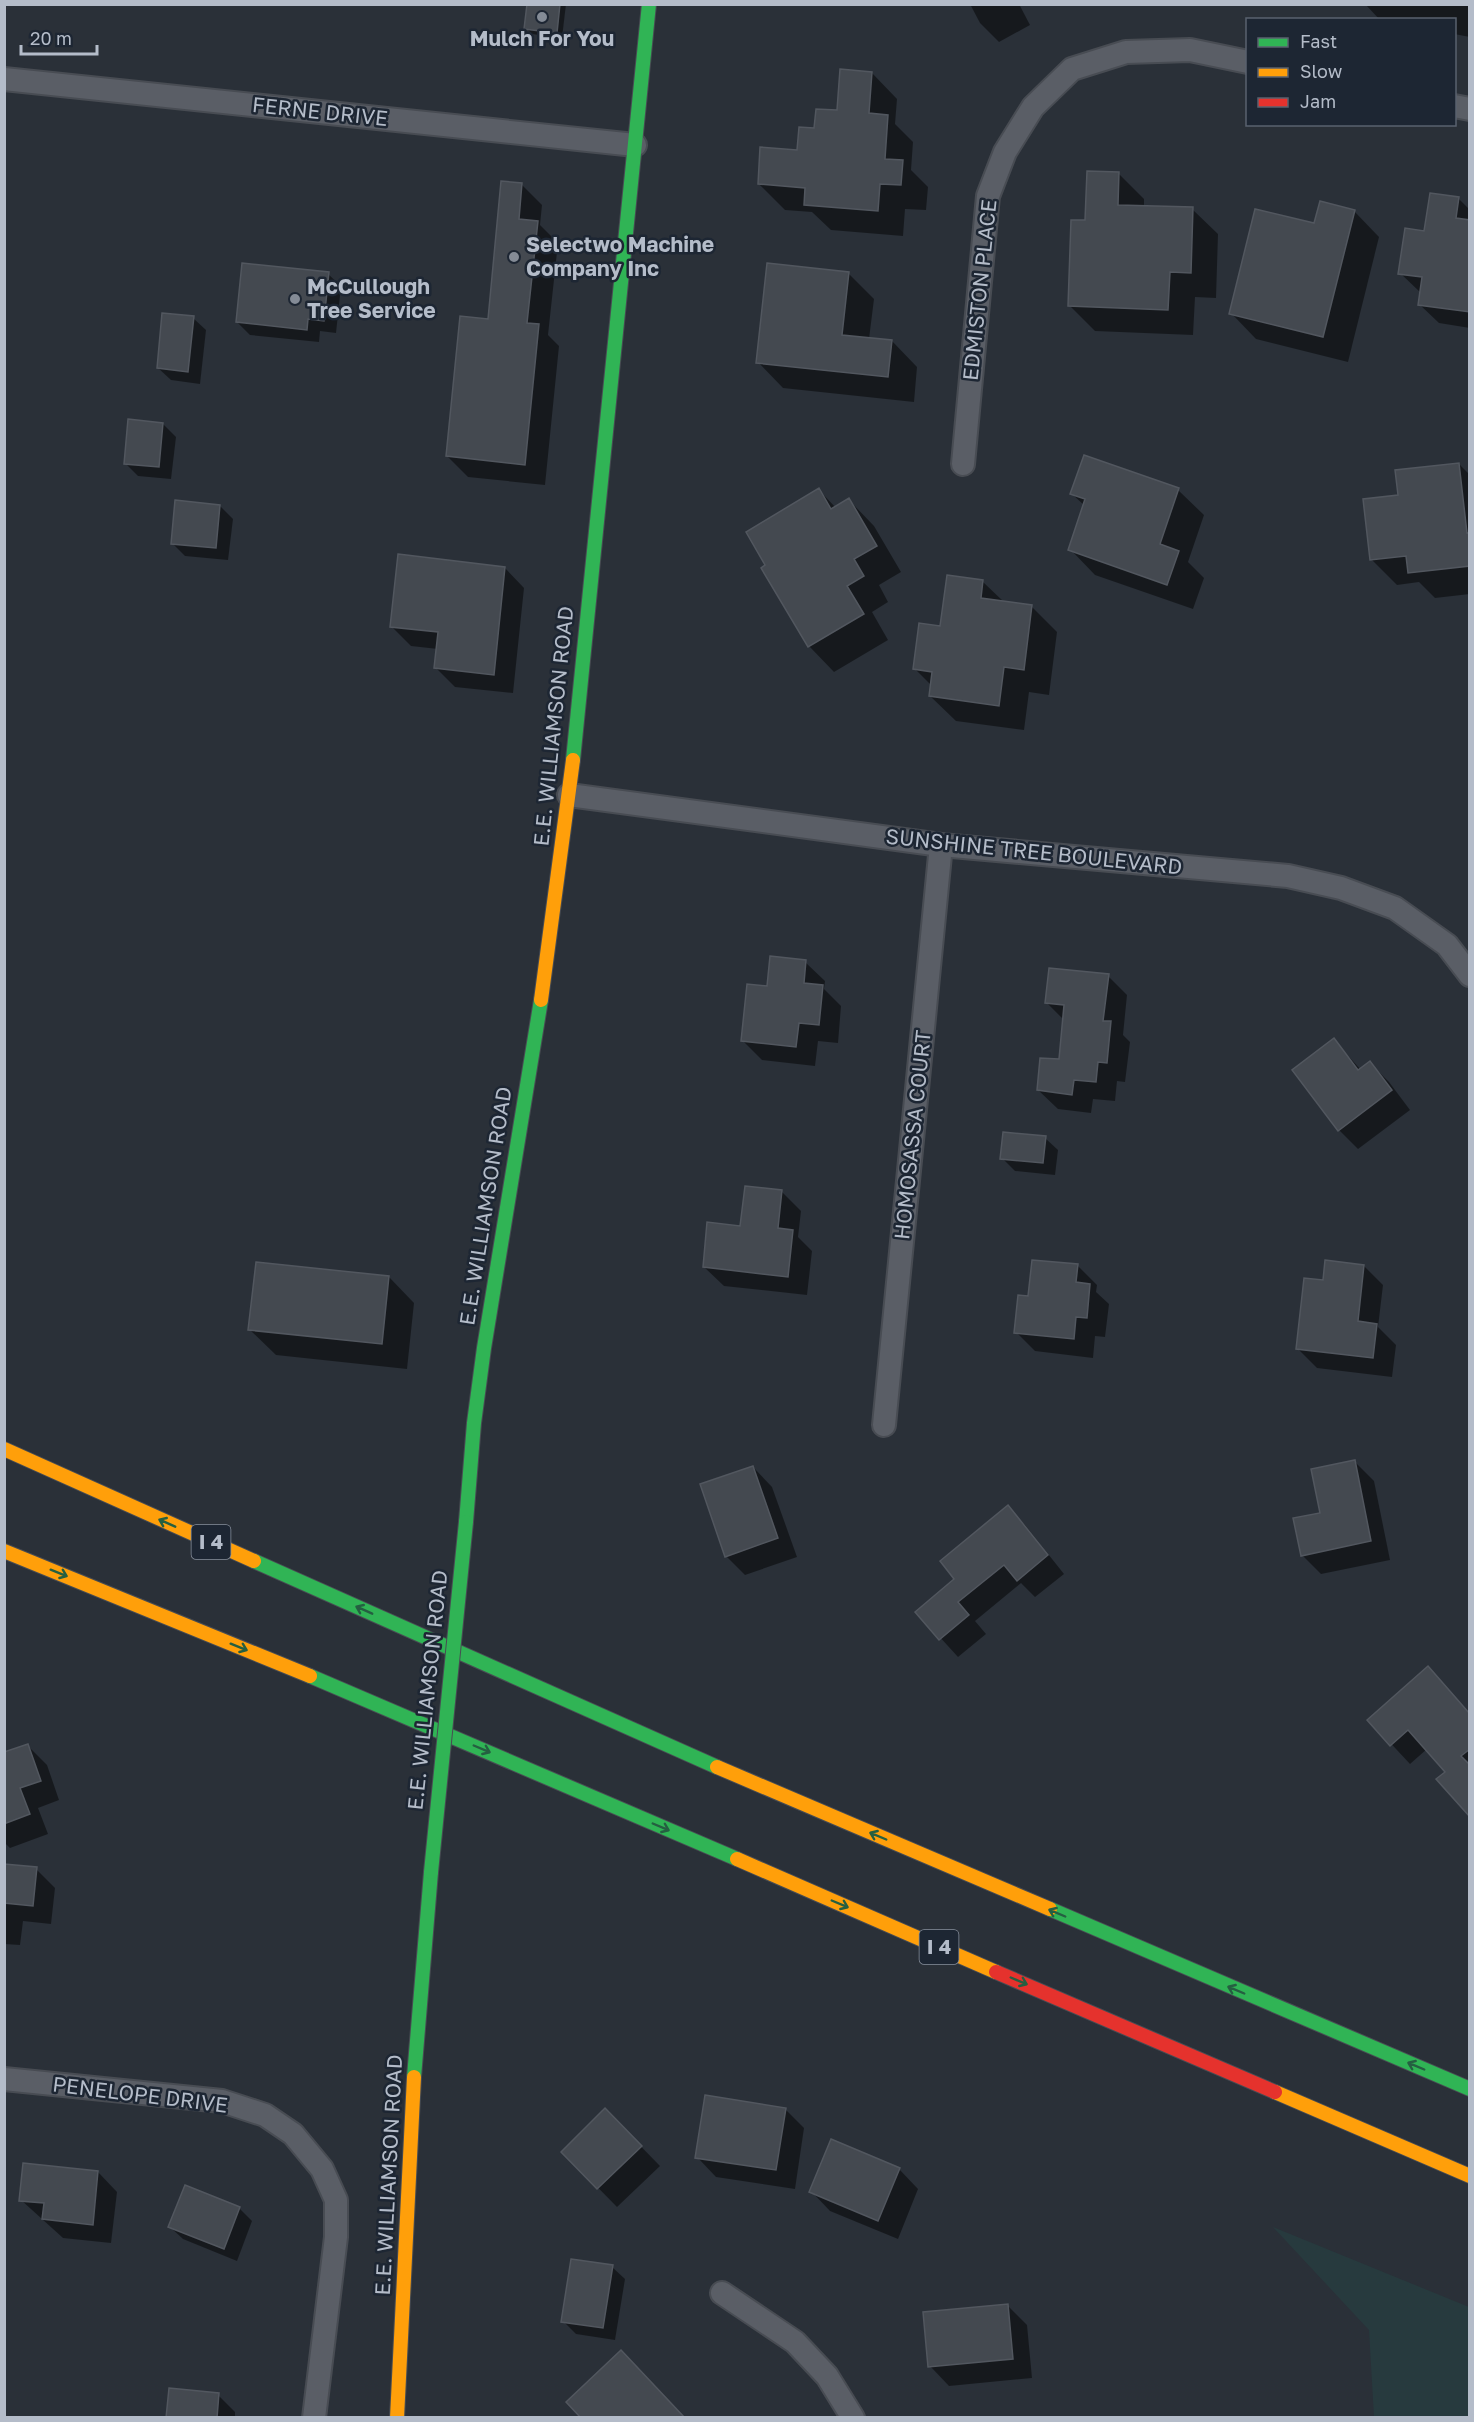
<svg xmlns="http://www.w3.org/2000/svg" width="1474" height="2422" font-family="'Golos Text',sans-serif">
  <rect width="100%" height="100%" fill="#2a3038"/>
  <path fill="#273a3e" d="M 1273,2227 L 1469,2307 L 1469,2417 L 1374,2417 L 1369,2330 Z"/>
  <g fill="#0007">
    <path d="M 529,4 L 566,4 L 562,38 L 532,34 L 526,28 Z"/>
    <path d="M 970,4 L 1019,4 L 1030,25 L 999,42 L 980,23 Z"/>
    <path d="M 1365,4 L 1470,4 L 1470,37 L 1454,34 L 1454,20 L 1380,20 Z"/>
    <path d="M 872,73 L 897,99 L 895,124 L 913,142 L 911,170 L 928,187 L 926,210 L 905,209 L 903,236 L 831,230 L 812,212 L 785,210 L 759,184 L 798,151 L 815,130 L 838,112 Z"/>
    <path d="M 1119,174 L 1144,199 L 1144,207 L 1192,209 L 1218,234 L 1216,298 L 1195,297 L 1193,335 L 1095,331 L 1070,306 L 1087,222 Z"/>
    <path d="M 521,184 L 542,205 L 540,225 L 558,243 L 548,335 L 559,346 L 545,485 L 468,477 L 447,456 L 490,320 Z"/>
    <path d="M 1458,198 L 1470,210 L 1470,328 L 1439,323 L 1419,304 L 1421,293 L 1400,273 L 1425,232 Z"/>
    <path d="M 1354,211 L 1379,237 L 1348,362 L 1256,339 L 1231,313 Z"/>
    <path d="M 848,273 L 874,299 L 869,339 L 892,341 L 917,367 L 914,402 L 783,388 L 758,362 Z"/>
    <path d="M 328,274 L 341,286 L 336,333 L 320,331 L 319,342 L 250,335 L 237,322 Z"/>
    <path d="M 193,318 L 206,330 L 200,384 L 171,380 L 158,368 Z"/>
    <path d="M 163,424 L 176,437 L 171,479 L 138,476 L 125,463 Z"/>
    <path d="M 1459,464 L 1470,475 L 1470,594 L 1435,598 L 1419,582 L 1397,585 L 1371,559 L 1400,496 Z"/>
    <path d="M 819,490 L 836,508 L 849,500 L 874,526 L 901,572 L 879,585 L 888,602 L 872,612 L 888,640 L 834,672 L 809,646 Z"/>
    <path d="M 1178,490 L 1204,515 L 1188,562 L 1204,578 L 1193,609 L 1095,575 L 1070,549 L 1085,506 L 1072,494 Z"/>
    <path d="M 220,506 L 233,519 L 228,560 L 185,556 L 172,543 Z"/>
    <path d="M 505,568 L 524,588 L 513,693 L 455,687 L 436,668 L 438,649 L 411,646 L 392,627 Z"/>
    <path d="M 983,582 L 1004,602 L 1031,606 L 1057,632 L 1049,695 L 1029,692 L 1024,730 L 956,721 L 930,696 L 932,686 L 914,668 L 941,627 Z"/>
    <path d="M 805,962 L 825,981 L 824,989 L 841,1006 L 838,1043 L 818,1041 L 815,1066 L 762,1060 L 743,1041 L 768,988 Z"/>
    <path d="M 1108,976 L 1127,995 L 1123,1035 L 1130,1042 L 1125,1082 L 1117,1081 L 1115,1101 L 1093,1099 L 1091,1113 L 1058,1109 L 1038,1090 L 1060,1061 L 1064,1020 L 1047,1003 Z"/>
    <path d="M 1334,1040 L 1361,1070 L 1370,1063 L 1389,1082 L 1410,1110 L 1358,1149 L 1339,1130 Z"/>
    <path d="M 1045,1138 L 1058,1150 L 1055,1175 L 1015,1171 L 1002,1158 Z"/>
    <path d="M 782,1192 L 801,1211 L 798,1237 L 812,1251 L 807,1295 L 724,1286 L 704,1267 Z"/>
    <path d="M 1078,1266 L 1097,1285 L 1096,1292 L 1109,1304 L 1105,1337 L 1095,1336 L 1093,1358 L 1035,1351 L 1016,1332 L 1030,1298 Z"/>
    <path d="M 1364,1266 L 1383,1285 L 1378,1327 L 1396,1345 L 1392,1377 L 1317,1368 L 1297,1348 L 1324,1282 Z"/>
    <path d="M 389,1277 L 414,1303 L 407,1369 L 276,1355 L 250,1330 Z"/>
    <path d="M 1355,1462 L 1374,1481 L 1390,1560 L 1321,1574 L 1302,1555 L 1322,1514 Z"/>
    <path d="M 753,1467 L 772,1487 L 797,1557 L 745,1575 L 726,1556 Z"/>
    <path d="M 1008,1507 L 1025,1525 L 1064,1574 L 1035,1597 L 1021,1583 L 975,1621 L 986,1634 L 958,1657 L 917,1612 L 956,1579 Z"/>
    <path d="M 1428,1668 L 1470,1713 L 1470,1814 L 1447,1772 L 1427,1749 L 1410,1764 L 1369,1720 Z"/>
    <path d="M 27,1745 L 47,1765 L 59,1800 L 38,1808 L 48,1834 L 10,1848 L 4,1842 L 4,1754 Z"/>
    <path d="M 4,1866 L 36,1869 L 55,1888 L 51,1924 L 23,1921 L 20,1945 L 4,1944 Z"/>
    <path d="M 785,2109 L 804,2128 L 795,2189 L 716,2177 L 697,2157 Z"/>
    <path d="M 624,2129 L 660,2166 L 617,2207 L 563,2152 Z"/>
    <path d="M 899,2169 L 918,2189 L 898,2239 L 830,2211 L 811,2191 Z"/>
    <path d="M 98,2172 L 117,2192 L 111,2243 L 63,2238 L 21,2200 Z"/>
    <path d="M 186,2187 L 240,2209 L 252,2221 L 237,2261 L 183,2239 L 170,2227 Z"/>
    <path d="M 612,2267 L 625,2279 L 615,2340 L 576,2334 L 563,2321 Z"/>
    <path d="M 1008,2306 L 1027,2325 L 1032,2378 L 949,2386 L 930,2366 Z"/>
    <path d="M 218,2395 L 235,2412 L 235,2418 L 167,2418 Z"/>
  </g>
  <g fill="#444950" stroke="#52575f" stroke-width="1.5">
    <path d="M 527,4 L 560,4 L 557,33 L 524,29 Z"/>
    <path d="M 840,69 L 872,72 L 869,113 L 888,115 L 885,159 L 903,160 L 901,185 L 880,184 L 878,211 L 804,205 L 805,188 L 758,184 L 760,147 L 797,150 L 799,127 L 814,128 L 816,109 L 837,110 Z"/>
    <path d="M 1087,171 L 1119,172 L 1118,205 L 1193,207 L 1191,273 L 1170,272 L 1168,310 L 1068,306 L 1071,220 L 1085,220 Z"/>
    <path d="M 501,181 L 522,183 L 519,219 L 538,221 L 527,323 L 539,324 L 525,465 L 446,456 L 460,316 L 488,319 Z"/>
    <path d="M 1430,193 L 1459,197 L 1456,218 L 1470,220 L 1470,312 L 1418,305 L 1422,277 L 1398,274 L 1405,228 L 1424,231 Z"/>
    <path d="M 1320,201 L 1355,210 L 1323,337 L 1229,314 L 1255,209 L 1314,223 Z"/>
    <path d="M 242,263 L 329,272 L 324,321 L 308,319 L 307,330 L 236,322 Z"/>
    <path d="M 767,263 L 849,272 L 842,335 L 892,340 L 888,377 L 756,363 Z"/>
    <path d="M 162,313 L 194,316 L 188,372 L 157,368 Z"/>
    <path d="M 128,419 L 163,423 L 159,467 L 124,464 Z"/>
    <path d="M 1084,455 L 1179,488 L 1160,544 L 1179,551 L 1167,585 L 1068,550 L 1085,499 L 1070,494 Z"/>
    <path d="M 1459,463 L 1467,533 L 1470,533 L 1470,566 L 1408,573 L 1406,556 L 1370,560 L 1363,499 L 1398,495 L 1395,470 Z"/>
    <path d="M 819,488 L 831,509 L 849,498 L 877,546 L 854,559 L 864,576 L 847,586 L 864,614 L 808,647 L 761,568 L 765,565 L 746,532 Z"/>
    <path d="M 175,500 L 220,505 L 216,548 L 171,544 Z"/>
    <path d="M 398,554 L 505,567 L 494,675 L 434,668 L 438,632 L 390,627 Z"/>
    <path d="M 947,575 L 983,580 L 981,598 L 1032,605 L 1024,670 L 1004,667 L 999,706 L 929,696 L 932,672 L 913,669 L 919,623 L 940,626 Z"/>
    <path d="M 770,956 L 806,960 L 804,983 L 823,985 L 819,1025 L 799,1023 L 796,1047 L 741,1041 L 747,984 L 767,986 Z"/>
    <path d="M 1049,968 L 1109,974 L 1103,1021 L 1111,1021 L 1107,1063 L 1098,1062 L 1096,1082 L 1074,1080 L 1072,1095 L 1037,1090 L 1040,1058 L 1059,1059 L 1064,1005 L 1045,1003 Z"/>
    <path d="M 1334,1038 L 1358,1070 L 1370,1061 L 1392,1090 L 1338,1131 L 1292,1070 Z"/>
    <path d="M 1003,1132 L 1046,1136 L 1043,1163 L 1000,1159 Z"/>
    <path d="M 745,1186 L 782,1190 L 778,1228 L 793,1230 L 788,1277 L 703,1267 L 707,1222 L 740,1226 Z"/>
    <path d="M 1032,1260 L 1078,1264 L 1076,1282 L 1090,1284 L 1087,1318 L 1076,1317 L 1074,1339 L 1014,1333 L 1018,1295 L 1028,1296 Z"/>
    <path d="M 1325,1260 L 1364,1265 L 1358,1321 L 1377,1324 L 1373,1358 L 1296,1349 L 1304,1278 L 1323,1280 Z"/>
    <path d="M 256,1262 L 389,1276 L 382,1344 L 248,1330 Z"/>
    <path d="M 1355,1460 L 1371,1541 L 1301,1556 L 1293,1518 L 1320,1513 L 1311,1469 Z"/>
    <path d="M 753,1466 L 778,1538 L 725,1557 L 700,1484 Z"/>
    <path d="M 1008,1505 L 1048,1555 L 1017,1581 L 1004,1565 L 958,1602 L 969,1615 L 939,1640 L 915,1612 L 954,1579 L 940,1561 Z"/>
    <path d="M 1428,1666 L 1470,1714 L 1470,1749 L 1461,1756 L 1470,1765 L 1470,1817 L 1436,1779 L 1445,1772 L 1408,1730 L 1390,1746 L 1367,1720 Z"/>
    <path d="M 28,1744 L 41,1781 L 20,1788 L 30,1814 L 4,1824 L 4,1752 Z"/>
    <path d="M 4,1864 L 37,1867 L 33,1906 L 4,1903 Z"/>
    <path d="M 705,2095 L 786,2108 L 776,2170 L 695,2158 Z"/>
    <path d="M 605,2108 L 642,2146 L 597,2189 L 561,2152 Z"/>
    <path d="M 831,2139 L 900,2168 L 878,2221 L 809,2192 Z"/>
    <path d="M 23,2163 L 98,2171 L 93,2225 L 42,2219 L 44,2203 L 19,2201 Z"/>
    <path d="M 185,2185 L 240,2207 L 224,2249 L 168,2227 Z"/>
    <path d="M 571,2259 L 613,2265 L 603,2328 L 561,2322 Z"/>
    <path d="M 1008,2304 L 1013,2359 L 928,2367 L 923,2312 Z"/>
    <path d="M 621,2350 L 685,2418 L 581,2418 L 566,2402 Z"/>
    <path d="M 169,2388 L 219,2393 L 217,2418 L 166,2418 Z"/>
  </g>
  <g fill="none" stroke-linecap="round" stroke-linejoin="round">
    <g stroke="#484c53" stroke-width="26">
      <g id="street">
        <path d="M 4,79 L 635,145"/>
        <path d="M 1454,106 L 1470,109"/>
        <path d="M 963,464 L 988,196 L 1005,152 L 1033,107 L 1072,69 L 1126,52 L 1190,50 L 1248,62"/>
        <path d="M 569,795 L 941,845 L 1288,876 L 1341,888 L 1395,908 L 1447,945 L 1470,975"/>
        <path d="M 884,1425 L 941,845"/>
        <path d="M 4,2079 L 222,2101 L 265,2115 L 293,2134 L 322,2169 L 336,2200 L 336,2237 L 314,2418"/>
        <path d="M 722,2293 L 795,2342 L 827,2376 L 853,2418"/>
      </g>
    </g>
    <g stroke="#484c53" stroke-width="16">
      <g id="fast">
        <path d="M 573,760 L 649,4"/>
        <path d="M 466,1522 L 474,1423 L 484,1348 L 541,1000"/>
        <path d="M 254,1561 L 717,1767"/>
        <path d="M 310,1676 L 737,1859"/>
        <path d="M 1050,1909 L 1470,2089"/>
        <path d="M 414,2077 L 431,1872"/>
      </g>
    </g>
    <g stroke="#484c53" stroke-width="16">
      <g id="slow">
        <path d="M 541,1000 L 573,760"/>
        <path d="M 4,1449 L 254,1561"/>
        <path d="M 4,1551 L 310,1676"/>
        <path d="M 717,1767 L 1050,1909"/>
        <path d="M 737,1859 L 996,1972"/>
        <path d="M 1275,2092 L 1470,2176"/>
        <path d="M 397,2418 L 414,2077"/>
      </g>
    </g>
    <g stroke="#484c53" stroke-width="16">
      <path id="jam" d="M 996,1972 L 1275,2092"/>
    </g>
    <use href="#street" stroke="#5a5e66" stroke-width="22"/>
    <use href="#fast" stroke="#30b455" stroke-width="14"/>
    <use href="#slow" stroke="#ff9f0a" stroke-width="14"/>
    <use href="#jam" stroke="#e5322d" stroke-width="14"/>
    <g stroke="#484c53" stroke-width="16" stroke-linecap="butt">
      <path id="fast-bridge" d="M 431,1872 L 466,1522"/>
    </g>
    <use href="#fast-bridge" stroke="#30b455" stroke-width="14"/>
  </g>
  <defs><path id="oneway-shaft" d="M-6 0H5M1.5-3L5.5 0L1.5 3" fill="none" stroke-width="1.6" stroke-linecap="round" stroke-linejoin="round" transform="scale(1.5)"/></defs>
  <g stroke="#255f41">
    <use href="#oneway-shaft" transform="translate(167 1523) rotate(-156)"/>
    <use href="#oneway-shaft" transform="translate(59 1573) rotate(22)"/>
    <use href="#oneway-shaft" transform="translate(364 1610) rotate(-156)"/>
    <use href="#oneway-shaft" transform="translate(239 1647) rotate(22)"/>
    <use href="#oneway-shaft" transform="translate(482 1749) rotate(23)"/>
    <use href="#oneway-shaft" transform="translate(661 1827) rotate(23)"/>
    <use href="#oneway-shaft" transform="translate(878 1836) rotate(-157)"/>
    <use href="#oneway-shaft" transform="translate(840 1904) rotate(23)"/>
    <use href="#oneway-shaft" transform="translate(1057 1913) rotate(-157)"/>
    <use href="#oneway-shaft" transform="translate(1019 1981) rotate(23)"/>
    <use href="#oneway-shaft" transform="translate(1236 1990) rotate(-157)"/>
    <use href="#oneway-shaft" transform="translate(1416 2066) rotate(-157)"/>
  </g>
  <g fill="#848b96" stroke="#1d2633" stroke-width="2">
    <circle cx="542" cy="17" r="6"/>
    <circle cx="514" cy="257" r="6"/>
    <circle cx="295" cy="299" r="6"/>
  </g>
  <g text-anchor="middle" stroke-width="5" stroke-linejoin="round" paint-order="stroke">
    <g fill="#1d2633" stroke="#878f9c" stroke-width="1.5">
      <rect x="191.5" y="1525" width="39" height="34" rx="4.5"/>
      <rect x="919.5" y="1930" width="39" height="34" rx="4.5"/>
    </g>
    <g font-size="20" font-weight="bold" fill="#b4bcc9">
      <text x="211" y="1549">I 4</text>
      <text x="939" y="1954">I 4</text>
    </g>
    <g font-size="21" font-weight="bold" fill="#b4bcc9" stroke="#1d2633" text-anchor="start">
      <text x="542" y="46" text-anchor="middle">Mulch For You</text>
      <text x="526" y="252">Selectwo Machine<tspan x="526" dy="24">Company Inc</tspan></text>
      <text x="307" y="294">McCullough<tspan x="307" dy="24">Tree Service</tspan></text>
    </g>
    <g font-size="21" fill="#b4bcc9" stroke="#1d2633">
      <text transform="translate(320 112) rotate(6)" y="7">FERNE DRIVE</text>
      <text transform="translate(980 290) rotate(-84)" y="7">EDMISTON PLACE</text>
      <text transform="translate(554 726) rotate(-84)" y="7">E.E. WILLIAMSON ROAD</text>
      <text transform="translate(1034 852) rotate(6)" y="7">SUNSHINE TREE BOULEVARD</text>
      <text transform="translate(913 1135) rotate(-84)" y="7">HOMOSASSA COURT</text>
      <text transform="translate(486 1206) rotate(-81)" y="7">E.E. WILLIAMSON ROAD</text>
      <text transform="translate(428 1690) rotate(-84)" y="7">E.E. WILLIAMSON ROAD</text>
      <text transform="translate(140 2095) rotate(7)" y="7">PENELOPE DRIVE</text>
      <text transform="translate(389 2175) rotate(-87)" y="7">E.E. WILLIAMSON ROAD</text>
    </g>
  </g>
  <rect width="1474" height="2422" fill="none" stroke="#b4bcc9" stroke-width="12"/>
  <rect x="1246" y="18" width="210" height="108" fill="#1d2633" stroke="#59626f" stroke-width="1.5"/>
  <rect x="1258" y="38" width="30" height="9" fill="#30b455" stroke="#59626f" stroke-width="1.5"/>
  <text x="1300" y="48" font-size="18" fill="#b4bcc9">Fast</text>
  <rect x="1258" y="68" width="30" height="9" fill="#ff9f0a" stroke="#59626f" stroke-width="1.5"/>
  <text x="1300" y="78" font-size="18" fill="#b4bcc9">Slow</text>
  <rect x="1258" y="98" width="30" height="9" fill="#e5322d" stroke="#59626f" stroke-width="1.5"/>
  <text x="1300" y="108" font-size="18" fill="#b4bcc9">Jam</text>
  <path d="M21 45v9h76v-9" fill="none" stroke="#b4bcc9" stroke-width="3"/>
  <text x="30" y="45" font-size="18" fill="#b4bcc9" stroke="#1d2633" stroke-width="4.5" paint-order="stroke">20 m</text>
</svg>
